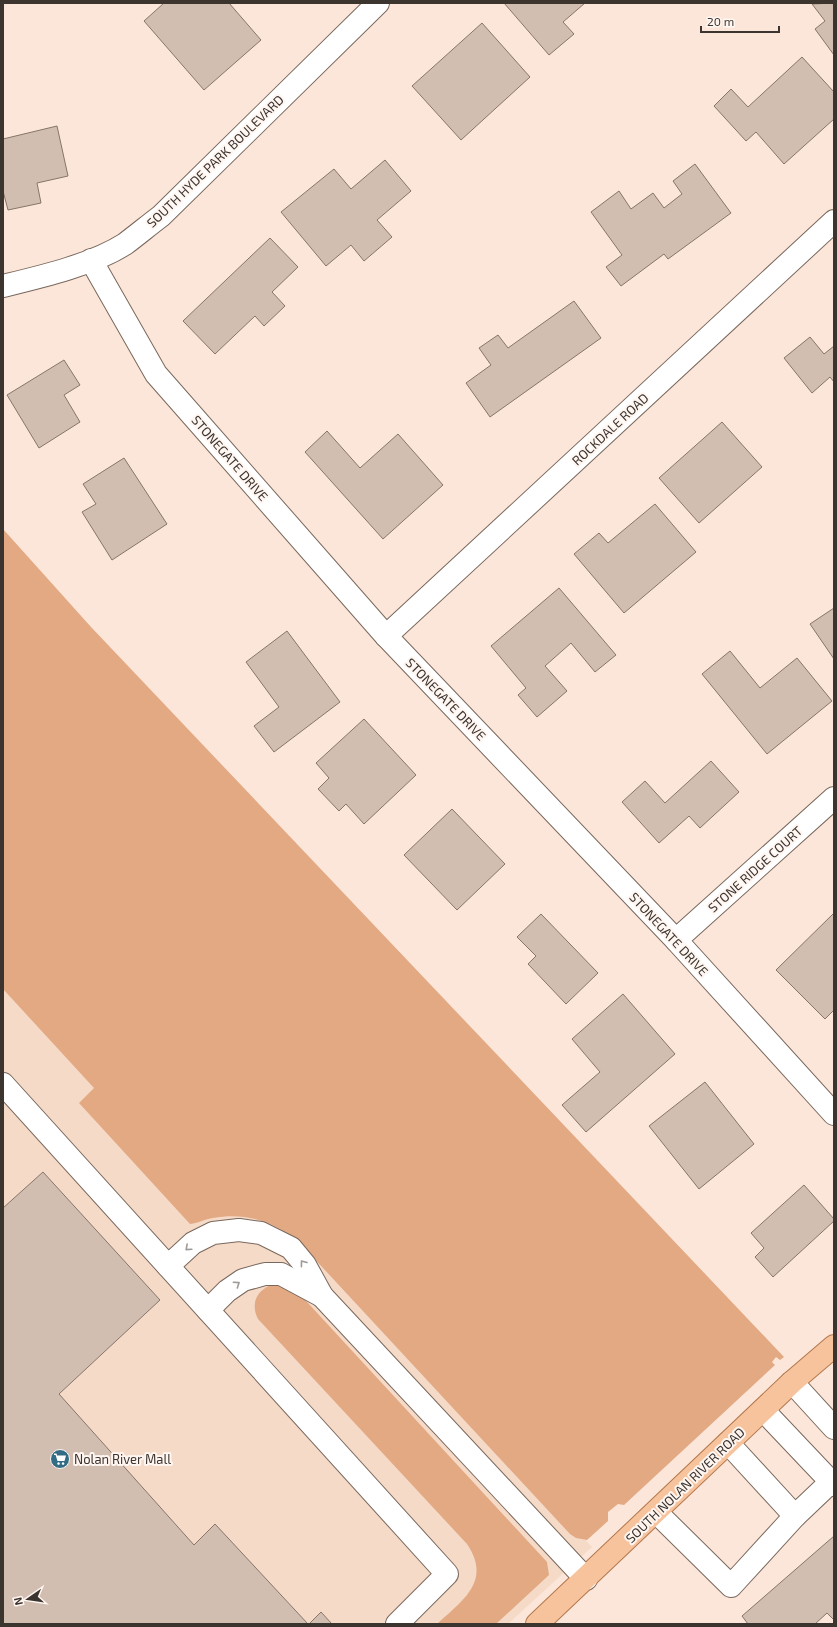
<svg xmlns="http://www.w3.org/2000/svg" width="837" height="1627" font-family="'Exo 2',sans-serif">
  <rect width="100%" height="100%" fill="#fbe6d9"/>
  <path fill="#f5dac8" d="M 3,919 L 592,1547 L 508,1624 L 3,1624 Z"/>
  <g fill="#e2a983">
    <path d="M 3,529 L 91,627 L 784,1357 L 780,1360 L 776,1357 L 772,1362 L 775,1365 L 624,1505 L 618,1504 L 608,1512 L 608,1521 L 587,1540 L 576,1538 L 570,1534 L 297,1240 C 272,1221 245,1212 213,1218 C 205,1219 199,1223 190,1224 L 79,1103 L 94,1088 L 3,989 Z"/>
    <path d="M 281,1283 L 296,1290 L 547,1562 L 549,1575 L 496,1624 L 437,1624 C 463,1600 492,1581 467,1544 L 258,1319 C 248,1300 262,1284 281,1283 Z"/>
  </g>
  <g fill="#d1beb1" stroke="#87756a">
    <path d="M 164,3 L 229,3 L 261,40 L 204,90 L 144,21 Z"/>
    <path d="M 504,3 L 585,3 L 563,22 L 574,34 L 549,55 Z"/>
    <path d="M 834,3 L 834,55 L 815,29 L 825,21 L 812,4 Z"/>
    <path d="M 482,23 L 530,77 L 461,140 L 412,86 Z"/>
    <path d="M 802,57 L 834,92 L 834,119 L 784,164 L 756,132 L 746,141 L 714,106 L 731,89 L 748,107 Z"/>
    <path d="M 57,126 L 68,176 L 37,183 L 41,203 L 8,210 L 3,191 L 3,139 Z"/>
    <path d="M 385,160 L 411,191 L 377,220 L 392,237 L 364,261 L 351,245 L 326,266 L 281,212 L 334,169 L 351,189 Z"/>
    <path d="M 695,164 L 731,213 L 668,259 L 664,254 L 621,286 L 606,267 L 622,255 L 591,212 L 619,191 L 631,209 L 653,193 L 664,208 L 682,194 L 673,181 Z"/>
    <path d="M 270,238 L 298,267 L 272,292 L 285,306 L 264,326 L 255,316 L 215,354 L 183,321 Z"/>
    <path d="M 574,301 L 601,338 L 490,417 L 466,383 L 491,365 L 479,348 L 498,335 L 508,348 Z"/>
    <path d="M 810,337 L 824,354 L 834,346 L 834,382 L 830,377 L 812,393 L 784,358 Z"/>
    <path d="M 64,360 L 80,385 L 64,395 L 80,422 L 39,448 L 7,395 Z"/>
    <path d="M 722,422 L 762,467 L 699,523 L 659,478 Z"/>
    <path d="M 327,431 L 360,468 L 398,434 L 443,485 L 383,539 L 305,452 Z"/>
    <path d="M 124,458 L 167,524 L 112,560 L 82,512 L 96,504 L 83,484 Z"/>
    <path d="M 655,504 L 696,552 L 624,613 L 574,554 L 599,533 L 608,543 Z"/>
    <path d="M 559,588 L 616,655 L 595,672 L 571,643 L 545,666 L 567,691 L 537,717 L 518,695 L 526,688 L 491,646 Z"/>
    <path d="M 834,608 L 834,659 L 810,624 Z"/>
    <path d="M 287,631 L 340,702 L 274,752 L 254,726 L 279,707 L 246,662 Z"/>
    <path d="M 730,651 L 760,688 L 797,658 L 832,701 L 767,754 L 702,674 Z"/>
    <path d="M 364,719 L 416,775 L 364,824 L 346,804 L 339,811 L 318,789 L 329,778 L 316,763 Z"/>
    <path d="M 711,761 L 739,792 L 700,828 L 689,816 L 659,843 L 622,802 L 645,781 L 665,803 Z"/>
    <path d="M 452,809 L 505,864 L 457,910 L 404,855 Z"/>
    <path d="M 834,913 L 834,1010 L 825,1019 L 776,970 Z"/>
    <path d="M 541,914 L 598,973 L 566,1004 L 528,964 L 536,956 L 517,937 Z"/>
    <path d="M 623,994 L 675,1054 L 586,1132 L 562,1105 L 600,1072 L 572,1039 Z"/>
    <path d="M 705,1082 L 754,1144 L 699,1189 L 649,1126 Z"/>
    <path d="M 43,1172 L 160,1300 L 59,1394 L 194,1545 L 215,1524 L 308,1624 L 3,1624 L 3,1208 Z"/>
    <path d="M 804,1185 L 834,1219 L 834,1221 L 773,1277 L 755,1257 L 764,1248 L 751,1233 Z"/>
    <path d="M 834,1536 L 834,1620 L 827,1613 L 815,1624 L 748,1624 L 742,1616 Z"/>
    <path d="M 321,1612 L 332,1624 L 309,1624 Z"/>
  </g>
  <g fill="none" stroke-linecap="round" stroke-linejoin="round">
    <g stroke="#79685d" stroke-width="24">
      <g id="minor">
        <path d="M 91,260 L 156,374 L 386,636 L 676,940 L 834,1114"/>
        <path d="M 3,286 C 40,277 92,265 125,244 C 137,235 149,225 161,216 L 378,3"/>
        <path d="M 386,636 L 834,221"/>
        <path d="M 676,940 L 834,798"/>
        <path d="M 3,1084 L 447,1574 L 397,1624"/>
        <path d="M 168,1266 L 193,1243 L 213,1233 L 239,1230 L 261,1233 L 291,1248 L 305,1265 L 322,1296 L 586,1579"/>
        <path d="M 208,1310 L 227,1291 L 243,1280 L 265,1274 L 281,1274 L 322,1296"/>
        <path d="M 792,1382 L 834,1428"/>
        <path d="M 763,1410 L 834,1485"/>
        <path d="M 728,1443 L 795,1516 L 834,1479"/>
        <path d="M 656,1512 L 731,1586 L 795,1516"/>
      </g>
    </g>
    <g stroke="#b2774c" stroke-width="24">
      <path id="major" d="M 537,1624 L 792,1382 L 834,1346"/>
    </g>
    <use href="#minor" stroke="#fff" stroke-width="22"/>
    <use href="#major" stroke="#f7c39d" stroke-width="22"/>
  </g>
  <defs><path id="oneway-chevron" d="M-2-3.5L2.5 0L-2 3.5" fill="none" stroke-width="1.6" stroke-linecap="round" stroke-linejoin="round"/></defs>
  <g stroke="#9e9a97">
    <use href="#oneway-chevron" transform="translate(188 1248) rotate(138)"/>
    <use href="#oneway-chevron" transform="translate(303 1263) rotate(-127)"/>
    <use href="#oneway-chevron" transform="translate(237 1284) rotate(-34)"/>
  </g>
  <defs>
    <g id="supermarket-disc" transform="scale(1)"><circle r="9.5" fill="#336c85" stroke="#fff6f1"/><path d="M-6-5.5h2.5l.6 2H6L4.5 2H-2.5L-4.4-4H-6ZM-1.5 3.2a1.3 1.3 0 1 0 .1 0ZM3 3.2a1.3 1.3 0 1 0 .1 0Z" fill="#fff"/></g>
  </defs>
  <g fill-rule="evenodd">
    <use href="#supermarket-disc" x="60" y="1459"/>
  </g>
  <g text-anchor="middle" stroke-width="4" stroke-linejoin="round" paint-order="stroke">
    <g font-size="13" fill="#3c342f" stroke="#fff6f1">
      <text transform="translate(215 161) rotate(-44)" y="5">SOUTH HYDE PARK BOULEVARD</text>
      <text transform="translate(610 429) rotate(-43)" y="5">ROCKDALE ROAD</text>
      <text transform="translate(230 458) rotate(49)" y="5">STONEGATE DRIVE</text>
      <text transform="translate(446 699) rotate(46)" y="5">STONEGATE DRIVE</text>
      <text transform="translate(755 869) rotate(-42)" y="5">STONE RIDGE COURT</text>
      <text transform="translate(669 934) rotate(47)" y="5">STONEGATE DRIVE</text>
      <text transform="translate(685 1485) rotate(-44)" y="5">SOUTH NOLAN RIVER ROAD</text>
    </g>
    <g font-size="13" fill="#3c342f" stroke="#fff6f1" text-anchor="start">
      <text x="74" y="1464">Nolan River Mall</text>
    </g>
  </g>
  <rect width="837" height="1627" fill="none" stroke="#3c342f" stroke-width="8"/>
  <g transform="translate(28 1599) rotate(257)" stroke="#fff6f1" stroke-width="3" paint-order="stroke">
  <path d="M0-3L7 15L0 10L-7 15Z" fill="#3c342f"/>
  <text y="-6" font-size="11" font-weight="bold" text-anchor="middle" fill="#3c342f">N</text>
  </g>
  <path d="M701 26v6h78v-6" fill="none" stroke="#3c342f" stroke-width="2"/>
  <text x="707" y="26" font-size="12" fill="#3c342f" stroke="#fff6f1" stroke-width="3" paint-order="stroke">20 m</text>
</svg>
